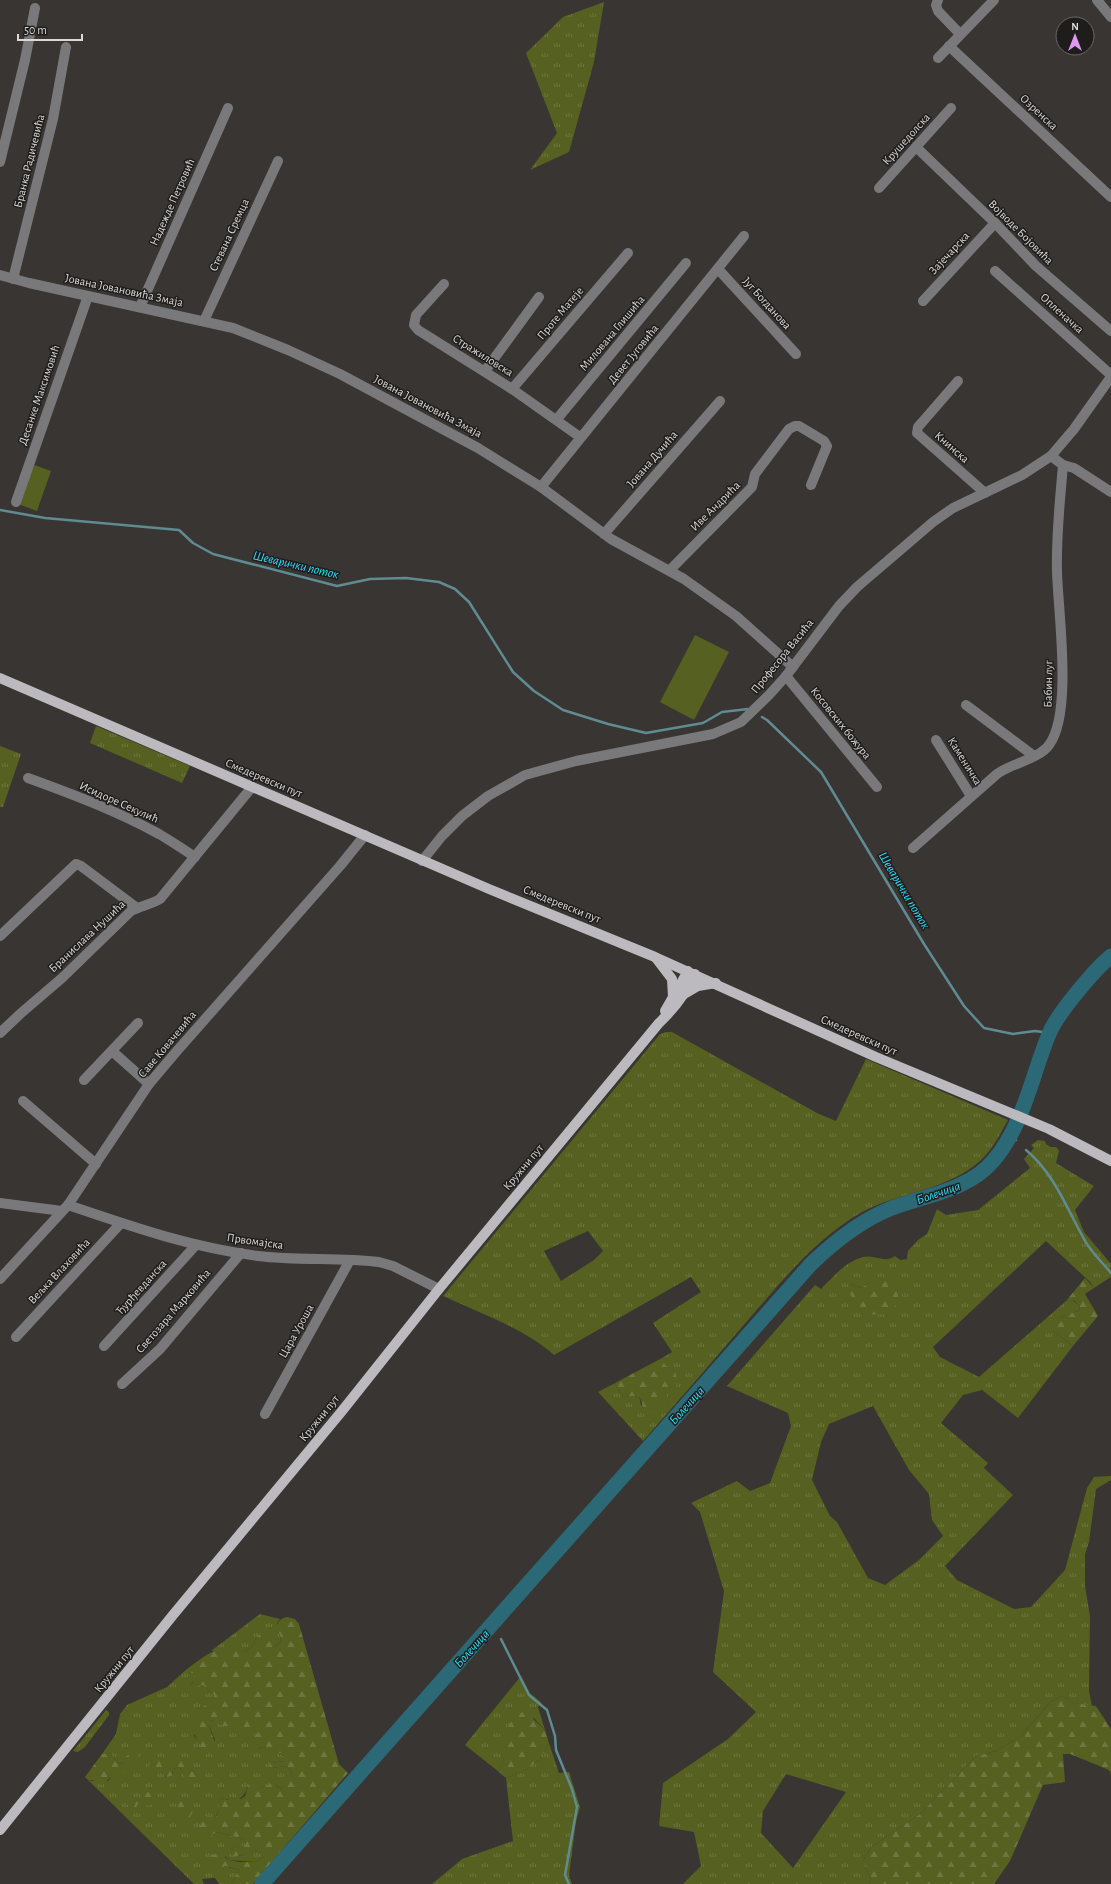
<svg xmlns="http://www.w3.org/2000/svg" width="1111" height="1884" font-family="'Alegreya Sans',sans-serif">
  <defs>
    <pattern id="grass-tufts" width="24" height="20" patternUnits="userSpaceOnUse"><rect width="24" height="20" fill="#566020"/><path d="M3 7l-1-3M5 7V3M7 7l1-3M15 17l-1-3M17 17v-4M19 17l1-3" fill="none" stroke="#6e7640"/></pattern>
    <pattern id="forest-firs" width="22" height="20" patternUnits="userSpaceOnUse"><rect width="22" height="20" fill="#566020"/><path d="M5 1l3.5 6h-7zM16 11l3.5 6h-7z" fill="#6e7640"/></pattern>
  </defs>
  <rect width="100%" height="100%" fill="#383532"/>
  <g fill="url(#grass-tufts)" fill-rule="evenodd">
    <path d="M 604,2 L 594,62 L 569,152 L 530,170 L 557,133 L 526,53 L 563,17 Z"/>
    <path d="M 96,726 L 190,766 L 182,783 L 90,743 Z"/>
    <path d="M 0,746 L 21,754 L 3,807 L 0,807 Z"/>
    <path d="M 666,1032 L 672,1032 L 817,1113 L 836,1121 L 866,1059 L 1008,1120 C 1000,1134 993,1149 981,1160 C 949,1190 900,1192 862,1212 C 816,1238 782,1281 748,1320 C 713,1361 678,1401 643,1441 L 598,1392 L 615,1383 C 622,1398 623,1397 639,1396 L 641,1405 L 667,1393 L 675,1371 L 664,1365 L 662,1358 L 672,1352 L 653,1323 L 701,1292 L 691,1277 L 554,1355 C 523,1328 480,1313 443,1296 L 660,1034 ZM 588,1231 L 603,1251 L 594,1260 L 561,1281 L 544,1251 Z"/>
    <path d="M 1038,1140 L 1045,1141 L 1046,1144 L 1051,1147 L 1056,1147 L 1059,1151 L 1056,1163 L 1094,1186 L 1075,1210 L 1084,1232 L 1111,1264 L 1111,1277 L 1094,1288 L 1090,1282 L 1046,1241 L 933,1347 L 940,1357 L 979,1377 L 1066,1301 L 1072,1300 L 1079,1305 L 1080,1310 L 1059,1318 L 1053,1331 L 1073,1346 L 1018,1418 L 982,1390 L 963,1395 L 941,1423 L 988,1463 L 984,1468 L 1013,1495 L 945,1566 L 957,1580 L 1014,1609 L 1031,1607 L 1065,1570 L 1087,1488 L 1094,1477 L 1111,1476 L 1111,1480 L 1096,1489 L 1089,1542 L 1085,1554 L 1085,1586 L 1090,1616 L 1089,1691 L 1092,1706 L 1074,1703 L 1063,1696 L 1050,1702 L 1021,1736 L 996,1751 L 976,1756 L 920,1814 L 871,1847 L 863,1861 L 871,1880 L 868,1884 L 683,1884 L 701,1866 L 694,1832 L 659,1826 L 663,1783 L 728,1739 L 756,1712 L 713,1672 L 724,1591 L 700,1512 L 691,1503 L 737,1481 L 750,1491 L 770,1483 L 791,1426 L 788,1413 L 727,1386 L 815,1285 L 821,1289 C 834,1276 845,1262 863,1257 C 876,1254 884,1264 895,1256 L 900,1260 L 907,1259 L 908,1251 L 918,1240 L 927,1234 L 937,1209 L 946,1215 L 978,1210 L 1030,1168 L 1024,1159 L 1034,1148 L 1031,1145 ZM 872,1281 L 884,1281 L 863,1314 L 856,1303 L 849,1284 L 861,1288 ZM 873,1406 L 909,1470 L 929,1494 L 932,1520 L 943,1536 L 919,1560 L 885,1585 L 868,1578 L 837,1522 L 830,1516 L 812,1480 L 821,1442 L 829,1424 ZM 786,1774 L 846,1792 L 793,1868 L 761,1833 L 763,1811 Z"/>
    <path d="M 260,1614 L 280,1619 L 277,1623 L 281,1641 L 276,1646 L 273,1647 L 257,1636 L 252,1647 L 244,1652 L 211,1651 Z"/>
    <path d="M 187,1669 L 187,1672 L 195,1674 L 195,1680 L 191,1684 L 203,1685 L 214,1695 L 194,1736 L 208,1751 L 215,1740 L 209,1725 L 209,1721 L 214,1720 L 258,1728 L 258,1733 L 256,1736 L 258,1749 L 266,1746 L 284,1756 L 284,1761 L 271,1763 L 272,1768 L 286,1766 L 292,1772 L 291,1775 L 281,1789 L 276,1785 L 261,1788 L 248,1786 C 243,1800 237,1803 222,1798 L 219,1800 L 219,1809 L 207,1837 L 218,1832 L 243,1839 L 246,1842 L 245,1846 L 234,1847 L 230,1850 L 239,1856 C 248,1852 255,1848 265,1853 L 264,1857 L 255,1862 L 229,1860 L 225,1856 L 224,1866 L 239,1870 L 231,1884 L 219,1884 L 215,1878 L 202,1879 L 204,1884 L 194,1884 L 89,1781 L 108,1781 L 124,1762 L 120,1764 L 109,1753 L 102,1754 L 116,1734 L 120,1714 L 127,1705 L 167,1687 ZM 174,1757 L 188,1770 L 195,1772 L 183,1771 L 179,1767 L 173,1769 L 172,1776 L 167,1777 L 161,1772 L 172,1763 Z"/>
    <path d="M 521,1676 L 530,1693 L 542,1703 L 538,1707 L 545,1730 L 534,1718 L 504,1735 C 504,1748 506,1760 499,1772 L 465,1745 Z"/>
    <path d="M 106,1710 L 109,1712 L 109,1715 L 85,1747 L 78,1752 L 73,1751 Z"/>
    <path d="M 549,1743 L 559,1773 L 569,1772 L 580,1807 L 576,1822 L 569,1875 L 572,1884 L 432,1884 L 462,1859 L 513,1841 L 506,1778 C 530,1769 538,1766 549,1743 Z"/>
  </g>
  <g fill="url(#forest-firs)">
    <path d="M 893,1277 L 904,1277 L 905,1283 L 897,1290 L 899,1301 C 888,1317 881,1315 863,1314 L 847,1290 L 849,1284 L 861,1288 L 872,1281 L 884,1281 Z"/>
    <path d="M 1085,1278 L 1094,1288 L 1085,1294 L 1098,1316 L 1073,1346 L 1053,1331 L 1051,1326 L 1059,1318 L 1080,1310 L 1079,1305 L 1073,1300 L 1066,1301 Z"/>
    <path d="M 662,1358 L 665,1365 L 675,1371 L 677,1380 L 676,1387 L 667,1393 C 667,1403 659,1410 650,1414 L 646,1413 L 639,1396 C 623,1397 622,1398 615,1383 Z"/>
    <path d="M 287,1617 L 295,1619 L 299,1624 L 339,1764 L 348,1773 L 253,1884 L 231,1884 L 239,1870 L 225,1866 L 218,1870 L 210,1867 L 212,1855 L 219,1853 L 229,1860 L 240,1862 L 255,1862 L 264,1857 L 264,1853 C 253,1846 245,1857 233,1856 L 230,1850 L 234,1847 L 245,1845 L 246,1842 L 243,1839 L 218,1832 L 207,1837 L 200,1835 L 199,1829 L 201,1821 L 216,1817 L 219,1809 L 218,1800 L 222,1798 L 228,1800 L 233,1796 L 241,1799 L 245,1796 L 248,1786 L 255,1783 L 261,1788 L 273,1783 L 281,1789 L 283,1786 L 283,1779 L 291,1775 L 292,1772 L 286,1766 L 272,1768 L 269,1766 L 271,1763 L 284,1761 L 284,1756 L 280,1753 L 274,1755 L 269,1752 L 266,1746 L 258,1749 L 252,1749 L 248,1738 L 251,1735 L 256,1735 L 258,1733 L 258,1728 L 225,1726 L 215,1723 L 214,1720 L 209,1721 L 209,1725 L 217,1749 L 212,1753 L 208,1751 L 205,1756 L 199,1756 L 197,1751 L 201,1745 C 188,1729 192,1718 206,1704 C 210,1701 212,1700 214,1695 L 203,1685 L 191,1688 C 191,1683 195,1680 195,1674 L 186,1672 L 187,1669 C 206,1655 219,1642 244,1652 L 252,1647 L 257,1636 L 260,1635 L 272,1642 L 273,1647 L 276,1646 L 281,1641 L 280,1635 L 276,1630 C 277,1622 279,1619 287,1617 Z"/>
    <path d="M 1063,1696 L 1074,1703 L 1096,1706 L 1111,1729 L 1111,1774 L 1109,1770 L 1070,1754 L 1063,1754 L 1065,1782 L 1043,1785 L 1010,1861 L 994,1884 L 868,1884 L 871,1880 L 863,1861 L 871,1847 L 920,1814 L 976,1756 L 996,1751 L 1021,1736 L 1050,1702 Z"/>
    <path d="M 526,1712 L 545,1730 L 549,1743 C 538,1766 530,1769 506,1778 L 499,1772 C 508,1756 500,1747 504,1734 C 506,1727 514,1719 518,1713 Z"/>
    <path d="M 133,1752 L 137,1752 L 138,1756 L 121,1778 L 118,1780 L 111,1777 L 102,1785 L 92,1780 L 89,1781 L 85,1777 L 102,1754 L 109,1753 L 120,1764 L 124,1762 L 125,1757 Z"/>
    <path d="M 181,1756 L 184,1759 C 184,1767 187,1770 195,1772 L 196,1776 L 193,1781 L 186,1781 L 183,1775 L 183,1771 L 179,1767 L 173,1769 L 172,1776 L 167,1777 L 161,1772 L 151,1769 L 149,1765 L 160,1758 L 165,1759 L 169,1765 L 174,1757 Z"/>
    <path d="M 148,1792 L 151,1794 L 153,1803 L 150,1806 L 145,1805 L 143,1800 L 141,1799 L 135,1809 L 130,1808 L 126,1803 L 127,1799 L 131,1796 L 136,1799 Z"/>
    <circle cx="184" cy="1810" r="9"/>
  </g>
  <g fill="#566020">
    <path d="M 32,464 L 51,471 L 37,511 L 18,504 Z"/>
    <path d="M 695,635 L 729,652 L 694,720 L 660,702 Z"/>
  </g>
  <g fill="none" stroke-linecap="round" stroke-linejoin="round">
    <g stroke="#608b93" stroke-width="2.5">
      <path d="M 0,510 L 45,518 L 179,530 L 193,543 L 213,554 L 337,586 L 370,579 L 406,578 L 439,582 L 455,589 L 469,602 L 513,672 L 534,691 L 563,710 L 608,724 L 646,733 L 703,723 L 722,712 L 748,709"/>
      <path d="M 762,717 L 767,720 L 821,772 L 924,944 L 964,1006 L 984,1028 L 1013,1034 L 1035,1031 L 1050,1033"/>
      <path d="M 1010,1137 L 1016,1140"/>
      <path d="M 1026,1150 C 1054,1173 1067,1209 1084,1239 C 1090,1251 1102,1262 1111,1273"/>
      <path d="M 501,1639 L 529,1695 L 547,1710 L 555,1736 L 556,1750 L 572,1789 L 577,1807 L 565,1875 L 569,1884"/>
    </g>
    <path stroke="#2c6976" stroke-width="15" d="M 262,1884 L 811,1264 C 835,1241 861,1220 892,1208 C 926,1195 969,1190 993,1161 C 1023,1127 1032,1075 1049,1034 C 1057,1014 1094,970 1111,956"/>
    <g stroke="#79797b" stroke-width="10">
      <path d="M 938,0 L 936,5 L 938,11 L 960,34"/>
      <path d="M 1097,0 L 1111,17"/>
      <path d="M 949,46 L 1111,197"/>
      <path d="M 938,58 L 994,0"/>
      <path d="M 916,147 L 995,223 L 1036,266 L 1111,331"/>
      <path d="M 0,162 L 25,60 L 35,8"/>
      <path d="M 879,188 L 951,108"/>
      <path d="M 718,269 L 796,354"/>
      <path d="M 995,271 L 1111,375"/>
      <path d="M 0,275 L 29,283 L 233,328 L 288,350 L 340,374 L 478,448 L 541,487 L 611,539 L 684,579 L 736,616 L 793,667"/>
      <path d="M 13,279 L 53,119 L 66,47"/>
      <path d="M 444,284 L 416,315 L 414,325 L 418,330 L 512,389 L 580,437"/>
      <path d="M 923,301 L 995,223"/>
      <path d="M 140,307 L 228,108"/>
      <path d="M 204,321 L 278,161"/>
      <path d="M 485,371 L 539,297"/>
      <path d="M 958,381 L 918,427 L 917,433 L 985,493"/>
      <path d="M 512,389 L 628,253"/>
      <path d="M 557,419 L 686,263"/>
      <path d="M 1063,465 L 1074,468 L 1111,492"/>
      <path d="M 541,487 L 744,236"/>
      <path d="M 16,502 L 88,296"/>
      <path d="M 604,534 L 720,401"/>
      <path d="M 670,570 L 752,487 L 755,474 L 789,429 L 795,426 L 799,426 L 824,441 L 827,446 L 811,485"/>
      <path d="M 786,676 L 877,787"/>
      <path d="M 966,705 L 1034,756"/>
      <path d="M 936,740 L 971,796"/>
      <path d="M 28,778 C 72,794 117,811 159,834 C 171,841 183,849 195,857"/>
      <path d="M 913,848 L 997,774 C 1012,763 1039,759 1049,745 C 1073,713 1058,612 1057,571 C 1056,536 1060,500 1063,465 L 1051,456"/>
      <path d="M 422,861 L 442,836 L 462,816 L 488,796 L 525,775 L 576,761 L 713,734 L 741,722 L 769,695 L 786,676 L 839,606 L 857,587 L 933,522 L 953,508 L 1022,475 L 1051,456 L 1074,429 L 1111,377"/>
      <path d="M 0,936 L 76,864 L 81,866 L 137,908"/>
      <path d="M 0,1033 L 20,1014 L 62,978 L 131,911 C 140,906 150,905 160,899 L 252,787"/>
      <path d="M 112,1051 L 149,1084"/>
      <path d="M 84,1080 L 138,1023"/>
      <path d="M 23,1101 L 96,1164"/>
      <path d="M 0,1203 L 62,1211"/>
      <path d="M 68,1205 C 133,1227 190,1247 258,1256 C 298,1261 339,1257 379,1262 L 393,1266 L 439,1289"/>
      <path d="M 0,1279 L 68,1205 L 149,1084 L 176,1052 L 340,866 L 365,835"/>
      <path d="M 16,1337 L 121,1223"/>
      <path d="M 104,1346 L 196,1245"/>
      <path d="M 122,1384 L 160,1349 L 241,1253"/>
      <path d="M 265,1414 L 350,1260"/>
    </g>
    <g stroke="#bcbabf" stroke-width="10">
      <path d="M 0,678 L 489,889 L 655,957 L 876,1057 L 1049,1129 L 1111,1161"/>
      <path d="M 656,958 L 672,979 L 673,997"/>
      <path d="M 686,993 L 698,986 L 716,983"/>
      <path d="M 665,1011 L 688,971"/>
      <path d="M 0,1830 L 173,1615 L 342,1411 L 439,1289 L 659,1023 C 674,1009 686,993 695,974"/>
    </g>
  </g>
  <g text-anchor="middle" stroke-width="3" stroke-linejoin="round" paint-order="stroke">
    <g font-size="12" fill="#dbd9d7" stroke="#1f1d1c">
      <text transform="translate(1039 112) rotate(43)" y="4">Озренска</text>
      <text transform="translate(906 139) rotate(-48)" y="4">Крушедолска</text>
      <text transform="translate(29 161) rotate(-76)" y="4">Бранка Радичевића</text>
      <text transform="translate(172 202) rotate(-66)" y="4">Надежде Петровић</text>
      <text transform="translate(1021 232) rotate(45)" y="4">Војводе Бојовића</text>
      <text transform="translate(229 235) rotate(-65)" y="4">Стевана Сремца</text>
      <text transform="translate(949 253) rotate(-47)" y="4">Зајечарска</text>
      <text transform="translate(124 290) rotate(12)" y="4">Јована Јовановића Змаја</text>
      <text transform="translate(767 303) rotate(48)" y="4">Југ Богданова</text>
      <text transform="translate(560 313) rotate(-50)" y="4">Проте Матеје</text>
      <text transform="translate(1062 313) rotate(42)" y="4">Опленачка</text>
      <text transform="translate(612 333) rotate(-50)" y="4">Милована Глишића</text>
      <text transform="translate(633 354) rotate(-51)" y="4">Девет Југовића</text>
      <text transform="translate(483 355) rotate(32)" y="4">Стражиловска</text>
      <text transform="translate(39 395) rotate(-71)" y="4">Десанке Максимовић</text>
      <text transform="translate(428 406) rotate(28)" y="4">Јована Јовановића Змаја</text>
      <text transform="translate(952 447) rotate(41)" y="4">Книнска</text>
      <text transform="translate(652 459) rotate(-49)" y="4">Јована Дучића</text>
      <text transform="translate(715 506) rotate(-45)" y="4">Иве Андрића</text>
      <text transform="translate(782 656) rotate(-51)" y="4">Професора Васића</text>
      <text transform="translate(1048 684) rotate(-89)" y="4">Бабин луг</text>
      <text transform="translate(841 723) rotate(51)" y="4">Косовских божура</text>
      <text transform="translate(965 761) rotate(58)" y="4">Каменичка</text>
      <text transform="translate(264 778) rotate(23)" y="4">Смедеревски пут</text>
      <text transform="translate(119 802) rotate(24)" y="4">Исидоре Секулић</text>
      <text transform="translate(562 904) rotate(22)" y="4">Смедеревски пут</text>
      <text transform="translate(87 936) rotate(-43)" y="4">Бранислава Нушића</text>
      <text transform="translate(859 1035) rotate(24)" y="4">Смедеревски пут</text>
      <text transform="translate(167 1044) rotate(-50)" y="4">Саве Ковачевића</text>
      <text transform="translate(523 1167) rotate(-50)" y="4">Кружни пут</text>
      <text transform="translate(255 1241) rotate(8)" y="4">Првомајска</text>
      <text transform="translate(59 1271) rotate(-47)" y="4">Вељка Влаховића</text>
      <text transform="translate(141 1287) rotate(-48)" y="4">Ђурђевданска</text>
      <text transform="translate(173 1311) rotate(-49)" y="4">Светозара Марковића</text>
      <text transform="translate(296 1331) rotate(-61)" y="4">Цара Уроша</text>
      <text transform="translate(319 1418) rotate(-51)" y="4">Кружни пут</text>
      <text transform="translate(114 1669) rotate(-51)" y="4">Кружни пут</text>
    </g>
    <g font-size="13" font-style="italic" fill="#2bdefd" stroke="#1f1d1c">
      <text transform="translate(296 564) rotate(13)" y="5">Шеварички поток</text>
      <text transform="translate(905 890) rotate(59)" y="5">Шеварички поток</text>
      <text transform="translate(938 1192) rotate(-19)" y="5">Болечица</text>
      <text transform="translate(686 1405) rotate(-48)" y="5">Болечица</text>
      <text transform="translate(471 1648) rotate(-48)" y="5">Болечица</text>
    </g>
  </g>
  <g transform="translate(1075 36)"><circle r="19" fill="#1f1d1c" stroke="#6a6867"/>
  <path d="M0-3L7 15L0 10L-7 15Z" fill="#df98f2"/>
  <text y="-6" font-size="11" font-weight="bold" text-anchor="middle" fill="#dbd9d7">N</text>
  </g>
  <path d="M18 34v6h64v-6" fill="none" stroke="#dbd9d7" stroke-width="2"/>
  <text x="24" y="34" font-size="12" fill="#dbd9d7" stroke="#1f1d1c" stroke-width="3" paint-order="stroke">50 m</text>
</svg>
